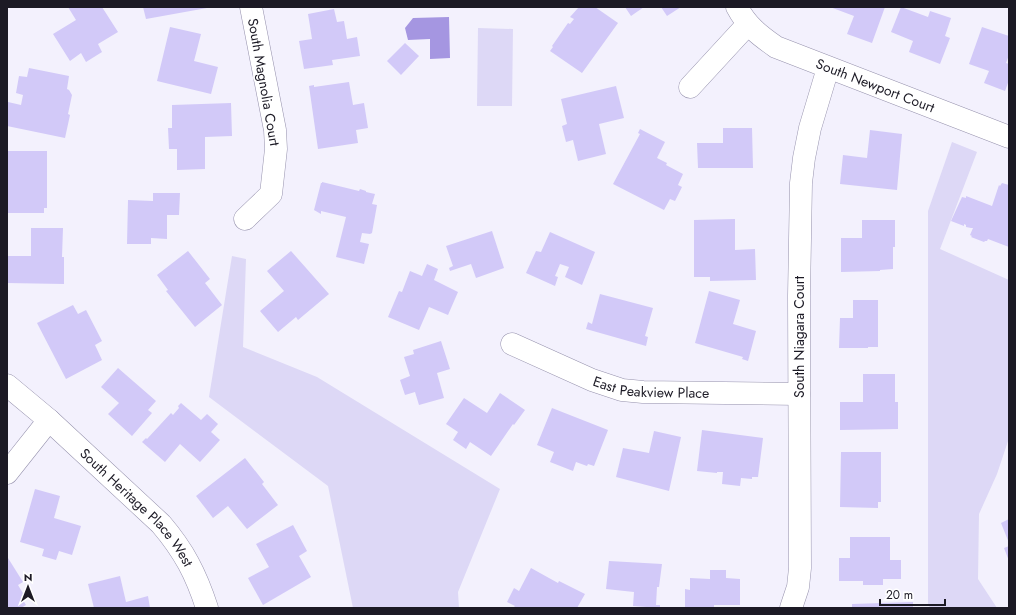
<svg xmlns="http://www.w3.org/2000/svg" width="1016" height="615" font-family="Jost,sans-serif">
  <rect width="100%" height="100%" fill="#f3f1fd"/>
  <g fill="#ddd8f6">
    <path d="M 478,28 L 513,29 L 512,106 L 477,106 Z"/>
    <path d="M 952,142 L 977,152 L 940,249 L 1009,280 L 1009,438 L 997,474 L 979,514 L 978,579 L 997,608 L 930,608 L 928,604 L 928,211 Z"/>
    <path d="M 232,256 L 246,259 L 243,347 L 317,377 L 500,489 L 458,592 L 459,608 L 353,608 L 328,486 L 209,397 Z"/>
  </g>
  <path fill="#a596e1" d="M 449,17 L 450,58 L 430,59 L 430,39 L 408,40 L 405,28 L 413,18 Z"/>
  <g fill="#d2c9f8">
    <path d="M 68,7 L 102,7 L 118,32 L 98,44 L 102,52 L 86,62 L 81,53 L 70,61 L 53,34 L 76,20 Z"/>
    <path d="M 143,7 L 207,7 L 207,8 L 146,19 Z"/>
    <path d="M 579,7 L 595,7 L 618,23 L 582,73 L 550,51 L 553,47 L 552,46 L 568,23 L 570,24 L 574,19 L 570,17 Z"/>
    <path d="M 625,7 L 644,7 L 631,16 Z"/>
    <path d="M 661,7 L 681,7 L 667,16 Z"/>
    <path d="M 830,7 L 885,7 L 872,43 L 847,34 L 854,16 Z"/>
    <path d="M 901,7 L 928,17 L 930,11 L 951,18 L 945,36 L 950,38 L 940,64 L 909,52 L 913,41 L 891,32 Z"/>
    <path d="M 334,9 L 337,22 L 344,21 L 347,39 L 357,37 L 360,56 L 332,60 L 333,65 L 304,69 L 299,41 L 312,39 L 308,14 Z"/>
    <path d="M 170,27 L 201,34 L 194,61 L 218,67 L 211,94 L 157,81 Z"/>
    <path d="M 982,27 L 1009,36 L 1009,55 L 1006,63 L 1009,64 L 1009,80 L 1005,91 L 984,83 L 989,71 L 969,64 Z"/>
    <path d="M 405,43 L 419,56 L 401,75 L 387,61 Z"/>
    <path d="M 29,68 L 69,76 L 67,89 L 69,90 L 72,95 L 68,114 L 70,115 L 65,138 L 7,126 L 8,102 L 21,105 L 23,95 L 16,93 L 19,76 L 27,77 Z"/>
    <path d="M 349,82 L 353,105 L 364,103 L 368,128 L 356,130 L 358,143 L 318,149 L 309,86 L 314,85 L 314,87 Z"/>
    <path d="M 616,86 L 624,118 L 599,124 L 606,154 L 578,161 L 573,140 L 566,142 L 562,126 L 567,124 L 561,99 Z"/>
    <path d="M 231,103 L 232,136 L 205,137 L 205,169 L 177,170 L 177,149 L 169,149 L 168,128 L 172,128 L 172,105 Z"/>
    <path d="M 723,128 L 752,128 L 753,168 L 698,168 L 697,143 L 723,143 Z"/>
    <path d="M 640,129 L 665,142 L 657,158 L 667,163 L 666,165 L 683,174 L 678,185 L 682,187 L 675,201 L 670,199 L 664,210 L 613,184 L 640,134 L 638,133 Z"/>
    <path d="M 870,130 L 902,134 L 897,190 L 840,184 L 843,155 L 867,158 Z"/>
    <path d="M 7,151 L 47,151 L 47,208 L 44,208 L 44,213 L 7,213 Z"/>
    <path d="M 322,182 L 359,191 L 360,189 L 366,191 L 366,192 L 375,194 L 372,204 L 377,205 L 372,233 L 370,234 L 362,233 L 360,242 L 369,244 L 364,264 L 336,257 L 346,217 L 321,211 L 321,214 L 314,210 L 321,183 L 322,183 Z"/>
    <path d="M 1002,183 L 1009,185 L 1009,247 L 988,239 L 987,241 L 985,241 L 984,242 L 971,237 L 972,236 L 970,235 L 973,228 L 971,228 L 966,227 L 966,225 L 964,224 L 964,226 L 951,221 L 962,197 L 966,198 L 966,196 L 992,206 L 999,185 L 1000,186 Z"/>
    <path d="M 153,193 L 180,193 L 179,215 L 167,215 L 167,239 L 151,238 L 151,244 L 127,244 L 128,200 L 153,201 Z"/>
    <path d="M 735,219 L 735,250 L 755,249 L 756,280 L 710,281 L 710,277 L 694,277 L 694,220 Z"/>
    <path d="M 862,220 L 895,220 L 895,247 L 893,247 L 893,269 L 880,270 L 880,271 L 841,272 L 841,238 L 862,238 Z"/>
    <path d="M 31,228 L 63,228 L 62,257 L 64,257 L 64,284 L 7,283 L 7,256 L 31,256 Z"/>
    <path d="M 492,231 L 504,268 L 476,278 L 471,264 L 450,271 L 449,268 L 453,266 L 446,246 Z"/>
    <path d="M 550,232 L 595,252 L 582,285 L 565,277 L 569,267 L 560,264 L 555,276 L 558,277 L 555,286 L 526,273 L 536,251 L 541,252 Z"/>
    <path d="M 188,251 L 210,279 L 205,283 L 222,305 L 195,327 L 166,291 L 168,290 L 157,275 Z"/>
    <path d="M 291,251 L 329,294 L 298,320 L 296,317 L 278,332 L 260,311 L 284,291 L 267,271 Z"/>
    <path d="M 427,264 L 438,269 L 434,280 L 458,292 L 448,315 L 429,307 L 419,330 L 388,317 L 399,291 L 402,292 L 410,271 L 422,276 Z"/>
    <path d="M 709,291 L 740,300 L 733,324 L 756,331 L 748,361 L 742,359 L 743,357 L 695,343 Z"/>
    <path d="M 600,294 L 653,308 L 645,336 L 648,337 L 646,346 L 586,329 L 588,322 L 592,324 Z"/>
    <path d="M 853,300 L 878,300 L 878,347 L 868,347 L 868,348 L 839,348 L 840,318 L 853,318 Z"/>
    <path d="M 73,305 L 78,314 L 86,310 L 102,341 L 95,345 L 102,360 L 66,379 L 37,323 Z"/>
    <path d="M 441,341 L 450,369 L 437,373 L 444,398 L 419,405 L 415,392 L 405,395 L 400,380 L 410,376 L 404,357 L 414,354 L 413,350 Z"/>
    <path d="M 118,368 L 156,401 L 148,410 L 152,413 L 132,436 L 108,414 L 119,403 L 101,387 Z"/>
    <path d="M 863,374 L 895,374 L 895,402 L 898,402 L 898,429 L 840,430 L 840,402 L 863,402 Z"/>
    <path d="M 500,393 L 525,410 L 514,425 L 513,424 L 491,456 L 470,442 L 466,449 L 453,440 L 458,432 L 446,424 L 464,398 L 487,413 Z"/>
    <path d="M 181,403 L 201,420 L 207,414 L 218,424 L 211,432 L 220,440 L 200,462 L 180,444 L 165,462 L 142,442 L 146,438 L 147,439 L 171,413 L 173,415 L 179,408 L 178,406 Z"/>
    <path d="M 552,408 L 608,430 L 594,466 L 588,464 L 587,466 L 576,462 L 573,471 L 550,462 L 554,452 L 537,445 Z"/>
    <path d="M 702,430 L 763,438 L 758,477 L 752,477 L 752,479 L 741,478 L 740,486 L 722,484 L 723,472 L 717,472 L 717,473 L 697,471 Z"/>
    <path d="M 654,431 L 681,437 L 669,491 L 616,477 L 623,448 L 649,453 Z"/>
    <path d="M 841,452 L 881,452 L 881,502 L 878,502 L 878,508 L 840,507 Z"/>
    <path d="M 245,458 L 264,482 L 262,484 L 278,505 L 247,529 L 228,506 L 213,518 L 196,496 Z"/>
    <path d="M 35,489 L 60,496 L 54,518 L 81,526 L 72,555 L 59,551 L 56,560 L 42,556 L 44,549 L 20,542 Z"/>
    <path d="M 1009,519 L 1009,543 L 1001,523 Z"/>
    <path d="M 293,525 L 307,551 L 299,556 L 311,577 L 263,605 L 248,578 L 269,567 L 256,544 Z"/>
    <path d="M 850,537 L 890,537 L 890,560 L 901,560 L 901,579 L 883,579 L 883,585 L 863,585 L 863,581 L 839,581 L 839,558 L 850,558 Z"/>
    <path d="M 1009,546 L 1009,561 L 1004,548 Z"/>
    <path d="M 8,558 L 23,582 L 18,585 L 24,595 L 21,597 L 26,605 L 21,608 L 7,608 L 7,559 Z"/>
    <path d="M 609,561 L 662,564 L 659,587 L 657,587 L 656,605 L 660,605 L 660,608 L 633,606 L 634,592 L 606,589 Z"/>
    <path d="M 531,568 L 558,583 L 559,581 L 585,594 L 577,608 L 513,608 L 515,606 L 507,602 L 514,588 L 519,591 Z"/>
    <path d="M 710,570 L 726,570 L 726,578 L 740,579 L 740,605 L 714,605 L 714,608 L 685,608 L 685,589 L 690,590 L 690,578 L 710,579 Z"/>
    <path d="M 120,576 L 126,602 L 148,596 L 150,608 L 94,608 L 88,584 Z"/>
    <path d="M 913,602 L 913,608 L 852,608 L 852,604 Z"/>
  </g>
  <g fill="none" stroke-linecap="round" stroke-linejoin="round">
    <g stroke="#9692ad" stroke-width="23">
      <g id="minor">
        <path id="s1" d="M 737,7 C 747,26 759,35 776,47 L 1009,137"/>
        <path d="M 690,87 L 748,24"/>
        <path d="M 245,219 L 271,194 L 276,149 L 275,130 L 251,7"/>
        <path id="s2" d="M 512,344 L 592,380 L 622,390 L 643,392 L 799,394"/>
        <path id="s3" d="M 7,385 L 49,420 L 161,524 C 184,551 196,574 207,608"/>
        <path d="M 7,473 L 49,420"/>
        <path d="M 791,608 L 798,587 L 800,568 L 799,296 L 801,183 L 804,158 L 810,128 L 828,68"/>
      </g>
    </g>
    <use href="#minor" stroke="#fff" stroke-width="22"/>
  </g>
  <g text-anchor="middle" stroke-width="3.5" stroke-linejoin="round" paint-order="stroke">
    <g font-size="14" fill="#1c1a25" stroke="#fff">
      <text transform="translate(264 82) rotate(80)" y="5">South Magnolia Court</text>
      <text dy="5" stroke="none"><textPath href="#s1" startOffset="163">South Newport Court</textPath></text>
      <text transform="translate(799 337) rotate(-90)" y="5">South Niagara Court</text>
      <text dy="5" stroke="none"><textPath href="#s2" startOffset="148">East Peakview Place</textPath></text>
      <text dy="5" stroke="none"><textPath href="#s3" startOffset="179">South Heritage Place West</textPath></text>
    </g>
  </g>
  <rect width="1016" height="615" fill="none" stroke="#1c1a25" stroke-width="16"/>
  <g transform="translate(28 587)" stroke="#ffffff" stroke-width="3" paint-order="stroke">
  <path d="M0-3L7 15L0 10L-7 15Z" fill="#1c1a25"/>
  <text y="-6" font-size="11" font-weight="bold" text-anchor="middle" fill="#1c1a25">N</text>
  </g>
  <path d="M880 599v6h65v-6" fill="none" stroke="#1c1a25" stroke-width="2"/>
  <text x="886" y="599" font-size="12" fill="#1c1a25" stroke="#ffffff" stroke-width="3" paint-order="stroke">20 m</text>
</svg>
